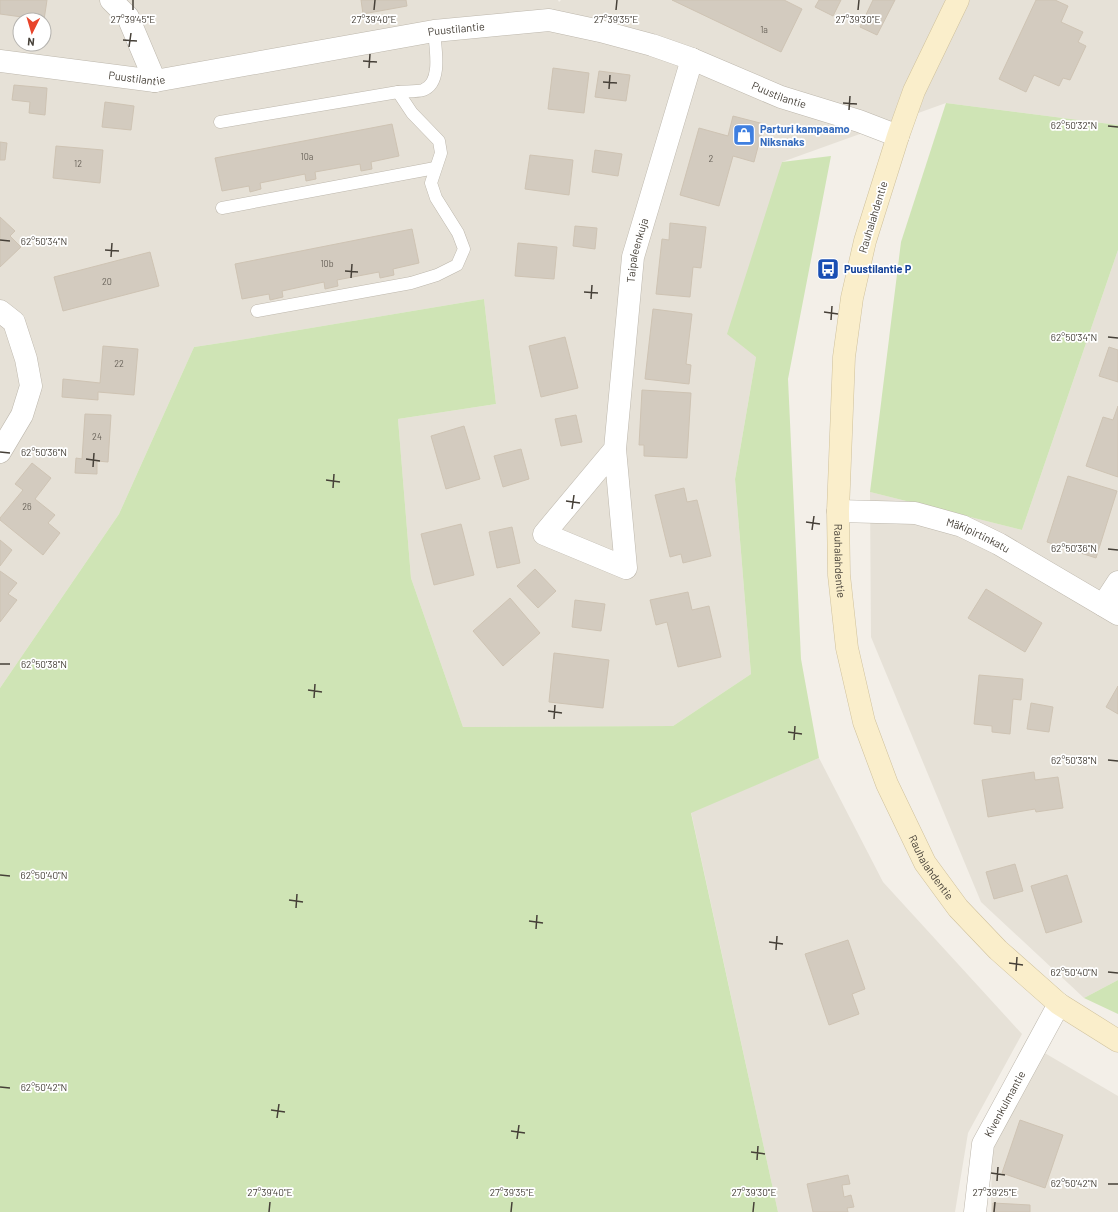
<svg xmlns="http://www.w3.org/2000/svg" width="1118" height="1212" font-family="Barlow,sans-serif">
  <rect width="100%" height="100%" fill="#f3efe8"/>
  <g fill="#e6e1d7" fill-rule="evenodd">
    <path d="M 0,0 L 558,0 L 559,2 L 561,0 L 1118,0 L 1118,125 L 946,103 L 782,162 L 756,357 L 735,479 L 751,674 L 673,726 L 463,727 L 411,578 L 398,419 L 496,404 L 484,299 L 227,342 L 194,347 L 119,514 L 0,688 ZM 20,20 L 44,20 L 44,44 L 20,44 Z"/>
    <path d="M 1118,250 L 1118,980 L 1084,998 L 981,902 L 871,637 L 870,492 L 1022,530 Z"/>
    <path d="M 819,758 L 883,882 L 1022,1034 L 968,1133 L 955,1212 L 778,1212 L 691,812 Z"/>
    <path d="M 1043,1052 L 1118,1096 L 1118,1212 L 991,1212 L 992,1151 Z"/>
  </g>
  <g fill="#cfe4b5">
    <path d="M 946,103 L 1118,125 L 1118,250 L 1022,530 L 870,492 L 901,242 Z"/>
    <path d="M 831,156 L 788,379 L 801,659 L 819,758 L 691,813 L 778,1212 L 0,1212 L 0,688 L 119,514 L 194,347 L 227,342 L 484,299 L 496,404 L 398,419 L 411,578 L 463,727 L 673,726 L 751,674 L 735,479 L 756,357 L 727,334 L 782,162 Z"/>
    <path d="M 1118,980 L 1118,1014 L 1084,998 Z"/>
  </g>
  <g fill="#d3cbbf" stroke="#cec3b3">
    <path d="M 0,0 L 47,0 L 44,20 L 0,14 Z"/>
    <path d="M 361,0 L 406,0 L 407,6 L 363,14 Z"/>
    <path d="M 672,0 L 784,0 L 802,9 L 781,52 Z"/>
    <path d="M 819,0 L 841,0 L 833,16 L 815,7 Z"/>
    <path d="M 873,0 L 895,0 L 877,35 L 860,27 Z"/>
    <path d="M 1036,0 L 1055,0 L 1068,6 L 1061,22 L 1083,32 L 1078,42 L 1086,46 L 1070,80 L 1063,78 L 1059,86 L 1034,75 L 1026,92 L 999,79 Z"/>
    <path d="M 553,68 L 589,73 L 584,113 L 548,109 Z"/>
    <path d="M 599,71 L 630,75 L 626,101 L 595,97 Z"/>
    <path d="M 14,85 L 47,88 L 45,115 L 29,113 L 30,102 L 12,100 Z"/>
    <path d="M 105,102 L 134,106 L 131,130 L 102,127 Z"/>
    <path d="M 733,116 L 764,124 L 754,162 L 733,156 L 719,206 L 680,195 L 699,128 L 728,136 Z"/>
    <path d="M 392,124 L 399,156 L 371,162 L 372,169 L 361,171 L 360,164 L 315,172 L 316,179 L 306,181 L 305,174 L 260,183 L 261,189 L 250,192 L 249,186 L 222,191 L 215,158 Z"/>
    <path d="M 0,142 L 7,143 L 5,160 L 0,160 Z"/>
    <path d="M 56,146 L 103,150 L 100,183 L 53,178 Z"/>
    <path d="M 595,150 L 622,154 L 618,176 L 592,172 Z"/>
    <path d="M 530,155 L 573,160 L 569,195 L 525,189 Z"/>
    <path d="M 0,217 L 15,231 L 10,236 L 21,247 L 0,267 Z"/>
    <path d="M 670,223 L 706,227 L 701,268 L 693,267 L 690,297 L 656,294 L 662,239 L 669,240 Z"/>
    <path d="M 575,226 L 597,228 L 595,249 L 573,246 Z"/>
    <path d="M 412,229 L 419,263 L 393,269 L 394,275 L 380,278 L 379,272 L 337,280 L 338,286 L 325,289 L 324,282 L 282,291 L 283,297 L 270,300 L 269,294 L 242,299 L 235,264 Z"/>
    <path d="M 518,243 L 557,247 L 554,279 L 515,276 Z"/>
    <path d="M 150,252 L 159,286 L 63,311 L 54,277 Z"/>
    <path d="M 653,309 L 692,314 L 686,364 L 691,365 L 689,384 L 645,379 Z"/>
    <path d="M 565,337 L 578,388 L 541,397 L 529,346 Z"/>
    <path d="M 103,346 L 138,349 L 134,395 L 98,392 L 98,400 L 62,397 L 63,379 L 100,383 Z"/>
    <path d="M 1109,347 L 1118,350 L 1118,382 L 1099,376 Z"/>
    <path d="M 642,390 L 691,393 L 687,458 L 644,456 L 644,445 L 639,445 Z"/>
    <path d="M 1118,406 L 1118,477 L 1086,466 L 1103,417 L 1113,420 Z"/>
    <path d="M 85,414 L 111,415 L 108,462 L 97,461 L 97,474 L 75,473 L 76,458 L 82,459 Z"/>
    <path d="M 576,415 L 582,442 L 561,446 L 555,419 Z"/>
    <path d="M 464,426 L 480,479 L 446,489 L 431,436 Z"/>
    <path d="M 521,449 L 529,479 L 503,487 L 494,456 Z"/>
    <path d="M 32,463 L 51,478 L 35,499 L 55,515 L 48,523 L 60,533 L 43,555 L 0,520 L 0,518 L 23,490 L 15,484 Z"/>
    <path d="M 1068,476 L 1117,491 L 1096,558 L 1047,542 Z"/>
    <path d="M 684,488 L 687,502 L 697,500 L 711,556 L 683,563 L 681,554 L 670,557 L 655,495 Z"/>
    <path d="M 461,524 L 474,575 L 434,585 L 421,534 Z"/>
    <path d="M 512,527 L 520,563 L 497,568 L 489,532 Z"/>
    <path d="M 0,540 L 12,550 L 0,566 Z"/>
    <path d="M 535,569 L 556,591 L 538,608 L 517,586 Z"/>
    <path d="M 0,571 L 17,583 L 8,594 L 17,600 L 0,622 Z"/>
    <path d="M 986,589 L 1042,623 L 1025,652 L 968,618 Z"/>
    <path d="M 688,592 L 692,610 L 709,606 L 721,657 L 678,667 L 667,622 L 656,625 L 650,600 Z"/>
    <path d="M 510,598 L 540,633 L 503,666 L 473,631 Z"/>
    <path d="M 575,600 L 605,604 L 601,631 L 572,627 Z"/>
    <path d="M 554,653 L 609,660 L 603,708 L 549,702 Z"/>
    <path d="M 979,675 L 1023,679 L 1021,700 L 1013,699 L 1010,734 L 992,732 L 992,726 L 974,724 Z"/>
    <path d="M 1118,686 L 1118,714 L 1106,707 Z"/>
    <path d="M 1031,703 L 1053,707 L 1049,732 L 1027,729 Z"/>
    <path d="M 1034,772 L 1035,780 L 1058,777 L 1063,808 L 1036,812 L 1035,809 L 988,817 L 982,780 Z"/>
    <path d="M 1015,864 L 1023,891 L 994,899 L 986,872 Z"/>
    <path d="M 1067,875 L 1082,922 L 1046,933 L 1031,886 Z"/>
    <path d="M 848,940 L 865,989 L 852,994 L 859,1014 L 829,1025 L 805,954 Z"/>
    <path d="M 1020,1120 L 1063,1135 L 1045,1188 L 1002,1173 Z"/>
    <path d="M 848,1175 L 850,1184 L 842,1185 L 844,1197 L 851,1195 L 854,1207 L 847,1208 L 848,1212 L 813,1212 L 807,1184 Z"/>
    <path d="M 993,1203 L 1030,1205 L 1030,1212 L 993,1212 Z"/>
  </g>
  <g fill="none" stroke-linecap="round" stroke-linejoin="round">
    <g stroke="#bdb7ac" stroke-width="13">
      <g id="service">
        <path d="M 220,122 L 398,92 C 405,91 416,92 423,90 C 443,83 435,47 434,31"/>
        <path d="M 222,208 L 435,168"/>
        <path d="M 257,311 L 411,283 L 437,275 L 457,265 L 464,249 L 458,233 L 436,198 L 431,183 L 441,153 L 439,141 L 412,113 L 398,92"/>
      </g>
    </g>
    <g stroke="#bdb7ac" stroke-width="23">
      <g id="minor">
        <path d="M 111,0 L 128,17 L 155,81"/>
        <path id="s1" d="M 0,61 L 155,81 L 434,31 L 549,20 L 600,31 L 652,45 L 692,59 L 781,97 L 859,121 L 898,136"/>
        <path d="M 0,311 L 14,322 L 26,359 L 31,386 L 22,415 L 0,452"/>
        <path id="s2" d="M 615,449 L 544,534 L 626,568 L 615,449 L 633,257 L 692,59"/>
        <path id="s3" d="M 838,511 L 915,513 L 962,526 L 999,544 L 1118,614"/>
        <path d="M 1103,605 L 1118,582"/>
        <path id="s4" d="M 975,1212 L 983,1144 L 1059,1004"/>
      </g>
    </g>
    <g stroke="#cfc19c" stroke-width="23">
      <g id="secondary">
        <path id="s5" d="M 958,0 L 914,91 L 898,136 L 865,241 L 852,298 L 844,357 L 838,511 L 839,575 L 847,648 L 864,722 L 887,784 L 925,863 L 958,908 L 998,950 L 1059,1004 L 1118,1041"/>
      </g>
    </g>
    <use href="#service" stroke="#fff" stroke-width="12"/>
    <use href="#minor" stroke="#fff" stroke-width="22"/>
    <use href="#secondary" stroke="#faeecb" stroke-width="22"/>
  </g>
  <path fill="none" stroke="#464038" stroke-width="1.5" d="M 133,10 L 133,0M 374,10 L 375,0M 616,10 L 617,0M 858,10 L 859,0M 123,40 L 137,41M 129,47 L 131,33M 363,61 L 377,62M 369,68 L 370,54M 603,82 L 617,83M 609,89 L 610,75M 843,103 L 857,104M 849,110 L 850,96M 1108,126 L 1118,127M 0,240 L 10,241M 105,250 L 119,251M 111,257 L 112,243M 345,271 L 358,272M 351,278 L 352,264M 584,292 L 598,293M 591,299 L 592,285M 824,312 L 838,314M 831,320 L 832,306M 1108,337 L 1118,338M 0,452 L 10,453M 86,459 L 100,461M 93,467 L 94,453M 326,480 L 340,482M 333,488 L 334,474M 566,501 L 580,503M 572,509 L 574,495M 806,522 L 820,524M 812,530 L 814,516M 1108,549 L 1118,550M 0,664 L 10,664M 308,690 L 322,692M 314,698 L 315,684M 548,711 L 562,713M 554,719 L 555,705M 788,732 L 802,734M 794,740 L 795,726M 1108,760 L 1118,761M 0,875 L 10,876M 289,900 L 303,902M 296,908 L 297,894M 529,921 L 543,923M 536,929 L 537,915M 769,942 L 783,944M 776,950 L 777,936M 1009,963 L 1023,965M 1016,971 L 1017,957M 1108,972 L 1118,973M 0,1087 L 10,1088M 271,1110 L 285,1112M 277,1118 L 279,1104M 511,1131 L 525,1133M 517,1139 L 519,1125M 751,1152 L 765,1154M 757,1160 L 758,1146M 991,1173 L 1005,1175M 997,1181 L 998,1167M 1108,1184 L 1118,1184M 269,1212 L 270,1202M 511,1212 L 512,1202M 753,1212 L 754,1202M 994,1212 L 995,1202"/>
  <defs>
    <g id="shop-square" transform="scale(1.15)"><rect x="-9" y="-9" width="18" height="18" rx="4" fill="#3f7fe0" stroke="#fff"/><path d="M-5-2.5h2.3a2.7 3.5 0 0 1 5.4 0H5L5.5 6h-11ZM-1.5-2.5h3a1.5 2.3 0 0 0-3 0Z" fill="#fff"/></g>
    <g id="bus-square" transform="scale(1.15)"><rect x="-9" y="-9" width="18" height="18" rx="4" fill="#1a4fb4" stroke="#fff"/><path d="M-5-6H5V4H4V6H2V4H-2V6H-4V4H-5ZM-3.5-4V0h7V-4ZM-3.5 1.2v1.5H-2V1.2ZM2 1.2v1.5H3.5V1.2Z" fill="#fff"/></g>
  </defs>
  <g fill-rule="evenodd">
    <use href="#shop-square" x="744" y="135"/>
    <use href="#bus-square" x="828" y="269"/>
  </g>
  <g text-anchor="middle" stroke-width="3.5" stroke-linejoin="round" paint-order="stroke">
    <g font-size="9" fill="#69635a">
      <text x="764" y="33">1a</text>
      <text x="307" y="160">10a</text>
      <text x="711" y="162">2</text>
      <text x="78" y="167">12</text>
      <text x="327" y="267">10b</text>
      <text x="107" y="285">20</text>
      <text x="119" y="367">22</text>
      <text x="97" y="440">24</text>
      <text x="27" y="510">26</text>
    </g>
    <g font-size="11" fill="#464038" stroke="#fff">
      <text dy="4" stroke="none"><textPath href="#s1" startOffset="462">Puustilantie</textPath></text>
      <text dy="4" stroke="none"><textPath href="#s1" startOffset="138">Puustilantie</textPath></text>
      <text dy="4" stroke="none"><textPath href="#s1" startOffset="798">Puustilantie</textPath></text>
      <text transform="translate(873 217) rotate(-73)" y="4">Rauhalahdentie</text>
      <text dy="4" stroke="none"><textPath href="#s2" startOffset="519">Taipaleenkuja</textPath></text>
      <text dy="4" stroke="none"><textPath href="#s3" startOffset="144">Mäkipirtinkatu</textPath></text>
      <text dy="4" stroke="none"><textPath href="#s5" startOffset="581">Rauhalahdentie</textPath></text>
      <text dy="4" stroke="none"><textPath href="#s5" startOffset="905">Rauhalahdentie</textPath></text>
      <text dy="4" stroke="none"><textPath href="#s4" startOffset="114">Kivenkulmantie</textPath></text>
    </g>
    <g font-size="11" font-weight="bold" fill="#366cbe" stroke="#fff" text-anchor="start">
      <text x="760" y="133">Parturi kampaamo<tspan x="760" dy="13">Niksnaks</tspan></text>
    </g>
    <g font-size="11" font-weight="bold" fill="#164399" stroke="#fff" text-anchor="start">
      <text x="844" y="273">Puustilantie P</text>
    </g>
  </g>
  <g font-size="10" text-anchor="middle" fill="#464038" stroke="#fff" stroke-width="3.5" stroke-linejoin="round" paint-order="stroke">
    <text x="133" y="23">27°39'45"E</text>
    <text x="374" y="23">27°39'40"E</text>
    <text x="616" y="23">27°39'35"E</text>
    <text x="858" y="23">27°39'30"E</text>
    <text x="1074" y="129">62°50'32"N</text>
    <text x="44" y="245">62°50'34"N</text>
    <text x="1074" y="341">62°50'34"N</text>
    <text x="44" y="456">62°50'36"N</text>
    <text x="1074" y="552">62°50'36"N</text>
    <text x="44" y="668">62°50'38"N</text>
    <text x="1074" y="764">62°50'38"N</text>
    <text x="44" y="879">62°50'40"N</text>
    <text x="1074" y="976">62°50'40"N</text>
    <text x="44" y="1091">62°50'42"N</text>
    <text x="1074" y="1187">62°50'42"N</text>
    <text x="270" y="1196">27°39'40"E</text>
    <text x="512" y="1196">27°39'35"E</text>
    <text x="754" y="1196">27°39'30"E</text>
    <text x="995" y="1196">27°39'25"E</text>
  </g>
  <g transform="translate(32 32) rotate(185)"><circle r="19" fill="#ffffff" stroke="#b5b3af"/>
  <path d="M0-3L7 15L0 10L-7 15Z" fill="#e8442a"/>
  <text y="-6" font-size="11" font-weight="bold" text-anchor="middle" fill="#464038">N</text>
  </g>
</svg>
